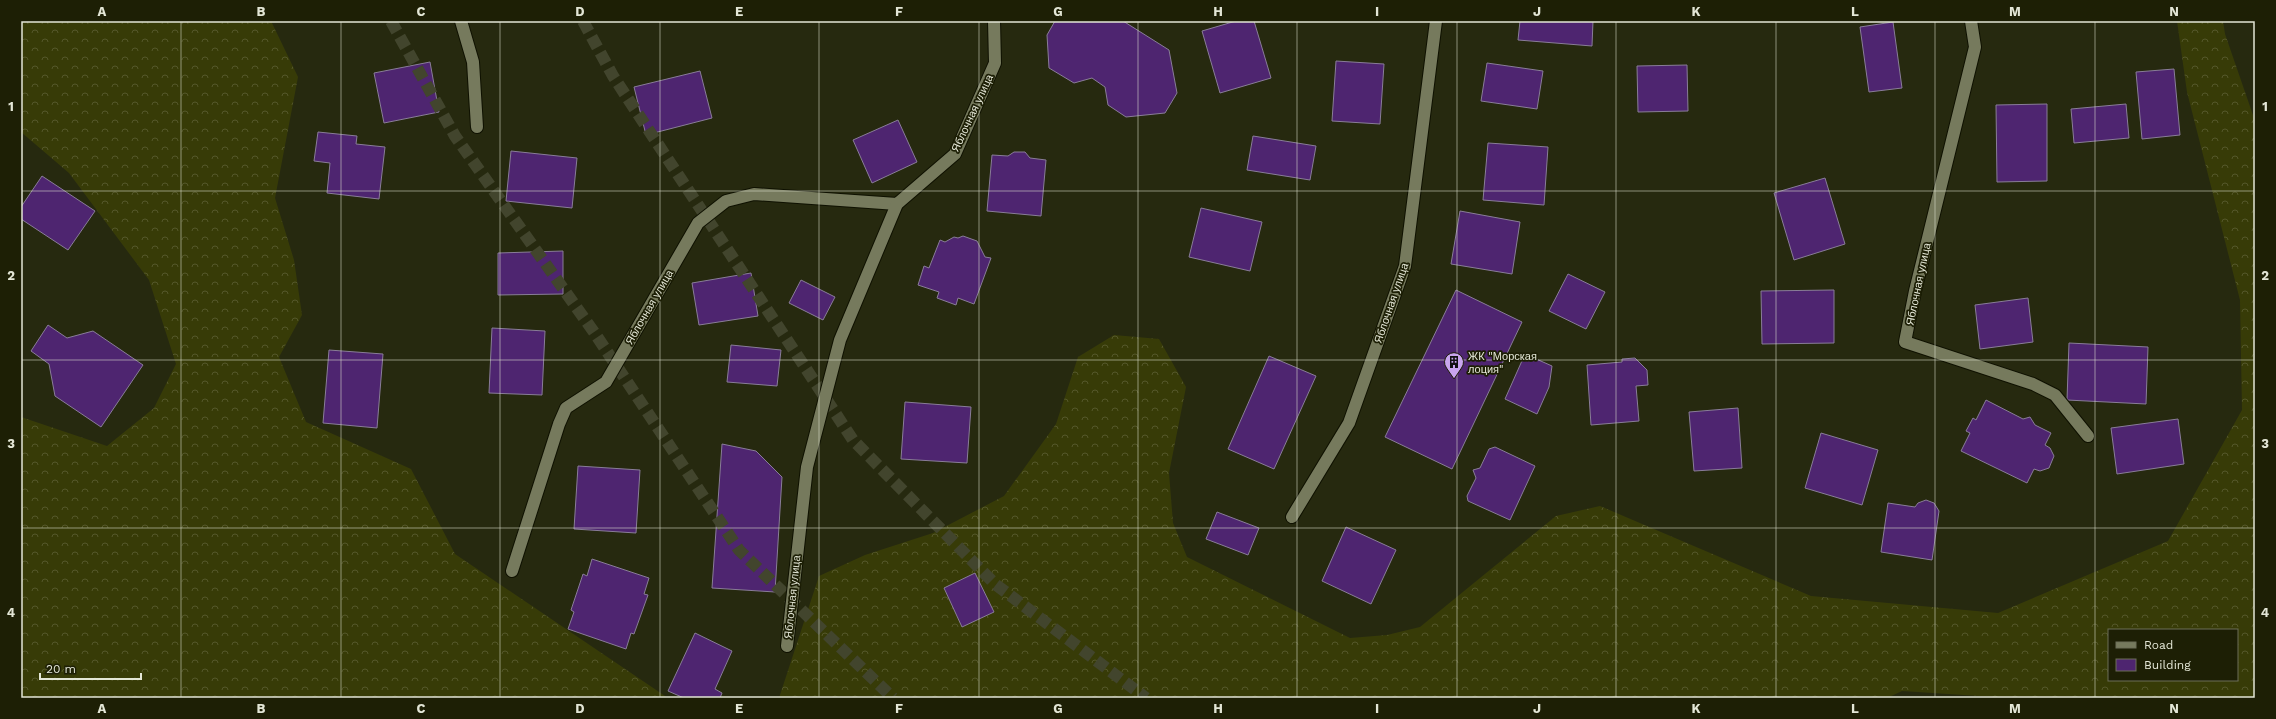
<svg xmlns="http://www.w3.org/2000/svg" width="2276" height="719" font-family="'Work Sans',sans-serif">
  <defs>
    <pattern id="forest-crowns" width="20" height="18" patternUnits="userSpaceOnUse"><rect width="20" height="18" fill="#373b07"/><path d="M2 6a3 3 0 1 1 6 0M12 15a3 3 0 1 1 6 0" fill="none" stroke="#54572a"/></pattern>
  </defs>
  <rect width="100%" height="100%" fill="#26290f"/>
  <g fill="url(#forest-crowns)" fill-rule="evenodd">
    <path d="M 21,21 L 271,21 L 298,77 L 275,198 L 294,260 L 302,315 L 279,357 L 306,422 L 411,469 L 455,554 L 668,698 L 21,698 L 21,417 L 107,446 L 154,408 L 176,364 L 149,280 L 69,173 L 21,132 Z"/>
    <path d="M 2177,21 L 2223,21 L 2225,34 L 2255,121 L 2255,698 L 2010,698 L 1902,691 L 1887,698 L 779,698 L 819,576 L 865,555 L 933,533 L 1004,496 L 1056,424 L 1078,357 L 1114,335 L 1159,339 L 1186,387 L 1169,473 L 1173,523 L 1187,557 L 1350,638 L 1387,635 L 1420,627 L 1556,516 L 1600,506 L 1811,596 L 1998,613 L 2168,541 L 2242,410 L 2240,300 L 2187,92 ZM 2109,630 L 2237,630 L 2237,680 L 2109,680 Z"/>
  </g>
  <g fill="#4e2570" stroke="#897d98">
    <path d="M 1055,21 L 1123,21 L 1169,50 L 1177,93 L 1165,113 L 1126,117 L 1108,105 L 1105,87 L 1092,78 L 1074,83 L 1049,68 L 1047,35 Z"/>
    <path d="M 1236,21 L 1254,21 L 1271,78 L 1220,93 L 1202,31 Z"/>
    <path d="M 1520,21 L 1593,21 L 1592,46 L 1518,40 Z"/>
    <path d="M 1893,22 L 1902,88 L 1869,92 L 1860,27 Z"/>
    <path d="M 1336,61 L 1384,64 L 1380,124 L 1332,121 Z"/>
    <path d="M 430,62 L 439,112 L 384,123 L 374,73 Z"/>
    <path d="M 1487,63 L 1543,71 L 1537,109 L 1481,101 Z"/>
    <path d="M 1687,65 L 1688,111 L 1638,112 L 1637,66 Z"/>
    <path d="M 2174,69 L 2180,135 L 2142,139 L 2136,72 Z"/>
    <path d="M 700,71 L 712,118 L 646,135 L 634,87 Z"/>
    <path d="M 2047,104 L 2047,181 L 1997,182 L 1996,105 Z"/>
    <path d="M 2126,104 L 2129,138 L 2074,143 L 2071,109 Z"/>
    <path d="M 898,120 L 917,162 L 872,183 L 853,140 Z"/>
    <path d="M 318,132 L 357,136 L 356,144 L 385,147 L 379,199 L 327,193 L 330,163 L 314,161 Z"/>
    <path d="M 1253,136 L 1316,146 L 1310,180 L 1247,170 Z"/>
    <path d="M 1488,143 L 1548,147 L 1544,205 L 1483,200 Z"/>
    <path d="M 511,151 L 577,158 L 572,208 L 506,201 Z"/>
    <path d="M 1014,152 L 1025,152 L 1030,158 L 1046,160 L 1041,216 L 987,211 L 992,155 L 1008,156 Z"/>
    <path d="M 42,176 L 95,211 L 68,250 L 21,219 L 21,207 Z"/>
    <path d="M 1825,178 L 1845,244 L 1794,260 L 1774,193 Z"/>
    <path d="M 1201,208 L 1262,222 L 1250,271 L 1189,257 Z"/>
    <path d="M 1460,211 L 1520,222 L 1512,274 L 1451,264 Z"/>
    <path d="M 963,236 L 977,241 L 985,257 L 991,258 L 974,304 L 958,298 L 956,305 L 937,298 L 939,292 L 918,285 L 924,266 L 929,268 L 940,240 L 945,242 L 954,237 L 958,238 Z"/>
    <path d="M 563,251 L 563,294 L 498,295 L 498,253 Z"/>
    <path d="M 751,273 L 758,316 L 699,325 L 692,283 Z"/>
    <path d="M 1568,274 L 1605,292 L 1586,329 L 1549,311 Z"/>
    <path d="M 801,280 L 835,297 L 823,320 L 789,303 Z"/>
    <path d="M 1456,290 L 1522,322 L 1452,469 L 1385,437 Z"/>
    <path d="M 1834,290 L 1834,343 L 1762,344 L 1761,291 Z"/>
    <path d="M 2028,298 L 2033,342 L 1980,349 L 1975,305 Z"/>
    <path d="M 48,325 L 67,338 L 93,331 L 143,365 L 101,427 L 55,396 L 49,364 L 31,351 Z"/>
    <path d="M 492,328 L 545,331 L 542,395 L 489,393 Z"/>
    <path d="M 2069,343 L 2148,347 L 2146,404 L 2067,400 Z"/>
    <path d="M 731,345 L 781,350 L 777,386 L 727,382 Z"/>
    <path d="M 329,350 L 383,354 L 377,428 L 323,423 Z"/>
    <path d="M 1525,354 L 1552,366 L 1549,387 L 1537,414 L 1505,399 Z"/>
    <path d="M 1269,356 L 1316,376 L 1274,469 L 1228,449 Z"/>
    <path d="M 1635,358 L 1647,370 L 1648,385 L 1636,386 L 1639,421 L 1591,425 L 1587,365 L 1622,362 L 1622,359 Z"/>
    <path d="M 1986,400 L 2023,419 L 2030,417 L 2035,425 L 2051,433 L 2045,445 L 2050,448 L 2054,456 L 2049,468 L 2040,471 L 2034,469 L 2027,483 L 1961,451 L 1970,433 L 1966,431 L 1973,418 L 1976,420 Z"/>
    <path d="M 905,402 L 971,407 L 967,463 L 901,459 Z"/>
    <path d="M 1738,408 L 1742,468 L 1694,471 L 1689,412 Z"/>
    <path d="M 2178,419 L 2184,464 L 2117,474 L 2111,428 Z"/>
    <path d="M 1821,433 L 1878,450 L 1862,505 L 1805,488 Z"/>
    <path d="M 722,444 L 756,451 L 782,477 L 775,592 L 712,588 Z"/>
    <path d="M 1495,447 L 1535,466 L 1510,520 L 1468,501 L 1467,496 L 1476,478 L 1473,470 L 1480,468 L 1489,449 Z"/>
    <path d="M 578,466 L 640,470 L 636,533 L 574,529 Z"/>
    <path d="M 1926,500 L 1934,503 L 1939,511 L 1932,560 L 1881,552 L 1888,503 L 1915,507 L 1918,503 Z"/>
    <path d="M 1217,512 L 1259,528 L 1248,555 L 1206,539 Z"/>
    <path d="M 1346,527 L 1396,550 L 1371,604 L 1322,581 Z"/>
    <path d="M 592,559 L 649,578 L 644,594 L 648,595 L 634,634 L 631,633 L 626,649 L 568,629 L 574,612 L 571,610 L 583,574 L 587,576 Z"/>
    <path d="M 975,573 L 994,612 L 962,627 L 944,588 Z"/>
    <path d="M 695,633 L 732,651 L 715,689 L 722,693 L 720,698 L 684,698 L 668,691 Z"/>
  </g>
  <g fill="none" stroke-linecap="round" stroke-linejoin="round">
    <g stroke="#42452d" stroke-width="12" stroke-dasharray="12 6" stroke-linecap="butt">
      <path d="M 391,21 L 455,136 L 596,335 L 739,550 L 893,698"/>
      <path d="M 583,21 L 613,76 L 853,440 L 995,584 L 1146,698"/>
    </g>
    <g stroke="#0f1100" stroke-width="14">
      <g id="street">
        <path d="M 461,21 L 473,62 L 477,127"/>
        <path d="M 1971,21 L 1975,47 L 1915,291 L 1905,342 L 2033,384 L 2055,395 L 2088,436"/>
        <path d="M 1292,517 L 1349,423 L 1405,266 L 1436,21"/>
        <path d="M 512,571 L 559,424 L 566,408 L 606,382 L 698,223 L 726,201 L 754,194 L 897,204 L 955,154 L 995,63 L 994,21"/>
        <path d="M 787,646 L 807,467 L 840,340 L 897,204"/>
      </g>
    </g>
    <use href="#street" stroke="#767a5d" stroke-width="12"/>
  </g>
  <path fill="none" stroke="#e3e6d6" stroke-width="1" stroke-opacity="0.55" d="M 181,21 L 181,698M 341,21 L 341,698M 500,21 L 500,698M 660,21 L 660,698M 819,21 L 819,698M 979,21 L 979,698M 1138,21 L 1138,698M 1297,21 L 1297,698M 1457,21 L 1457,698M 1616,21 L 1616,698M 1776,21 L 1776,698M 1935,21 L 1935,698M 2095,21 L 2095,698M 21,191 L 2255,191M 21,360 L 2255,360M 21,528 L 2255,528"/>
  <defs>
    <g id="building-pin" transform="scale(1)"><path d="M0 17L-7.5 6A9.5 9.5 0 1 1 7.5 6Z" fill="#c9a5ee" stroke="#1d1f05"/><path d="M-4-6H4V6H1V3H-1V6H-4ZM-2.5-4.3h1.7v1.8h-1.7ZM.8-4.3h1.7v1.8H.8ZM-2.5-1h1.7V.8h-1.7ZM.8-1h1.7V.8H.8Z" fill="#111"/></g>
  </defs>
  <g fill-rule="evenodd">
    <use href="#building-pin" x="1454" y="362"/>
  </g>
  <g text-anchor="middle" stroke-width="3.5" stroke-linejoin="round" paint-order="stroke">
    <g font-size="11" fill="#e3e6d6" stroke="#1d1f05">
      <text transform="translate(972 113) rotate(-65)" y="4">Яблочная улица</text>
      <text transform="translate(1918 284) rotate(-78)" y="4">Яблочная улица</text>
      <text transform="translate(1391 303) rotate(-71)" y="4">Яблочная улица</text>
      <text transform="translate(649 307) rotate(-60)" y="4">Яблочная улица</text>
      <text transform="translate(792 597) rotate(-84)" y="4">Яблочная улица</text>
    </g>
    <g font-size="11" fill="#e3e6d6" stroke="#1d1f05" text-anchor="start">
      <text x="1468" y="360">ЖК "Морская<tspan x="1468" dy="13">лоция"</tspan></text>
    </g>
  </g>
  <rect width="2276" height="719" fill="none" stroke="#1d1f05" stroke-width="44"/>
  <rect x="2108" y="629" width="130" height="52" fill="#1d1f05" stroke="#6c6f59"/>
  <rect x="2116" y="642" width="20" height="6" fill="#767a5d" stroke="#6c6f59"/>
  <text x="2144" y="649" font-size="12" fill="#e3e6d6">Road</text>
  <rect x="2116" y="659" width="20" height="12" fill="#4e2570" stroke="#6c6f59"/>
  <text x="2144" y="669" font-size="12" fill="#e3e6d6">Building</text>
  <path d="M40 673v6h101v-6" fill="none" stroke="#e3e6d6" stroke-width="2"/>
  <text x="46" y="673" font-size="12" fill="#e3e6d6" stroke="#1d1f05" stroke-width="3" paint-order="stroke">20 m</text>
  <rect x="22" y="22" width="2232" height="675" fill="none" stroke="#e3e6d6" stroke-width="1.5"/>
  <g font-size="13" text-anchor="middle" font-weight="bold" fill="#e3e6d6">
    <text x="102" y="16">A</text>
    <text x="261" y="16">B</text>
    <text x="421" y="16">C</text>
    <text x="580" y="16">D</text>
    <text x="739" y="16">E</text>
    <text x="899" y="16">F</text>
    <text x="1058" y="16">G</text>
    <text x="1218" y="16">H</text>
    <text x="1377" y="16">I</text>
    <text x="1537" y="16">J</text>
    <text x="1696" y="16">K</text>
    <text x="1855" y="16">L</text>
    <text x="2015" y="16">M</text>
    <text x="2174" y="16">N</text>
    <text x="11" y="111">1</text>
    <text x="2265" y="111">1</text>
    <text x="11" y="280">2</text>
    <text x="2265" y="280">2</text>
    <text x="11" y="448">3</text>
    <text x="2265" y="448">3</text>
    <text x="11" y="617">4</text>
    <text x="2265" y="617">4</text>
    <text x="102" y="713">A</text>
    <text x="261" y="713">B</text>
    <text x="421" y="713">C</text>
    <text x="580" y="713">D</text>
    <text x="739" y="713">E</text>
    <text x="899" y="713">F</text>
    <text x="1058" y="713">G</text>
    <text x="1218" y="713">H</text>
    <text x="1377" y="713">I</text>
    <text x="1537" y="713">J</text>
    <text x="1696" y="713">K</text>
    <text x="1855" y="713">L</text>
    <text x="2015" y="713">M</text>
    <text x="2174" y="713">N</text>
  </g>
</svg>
